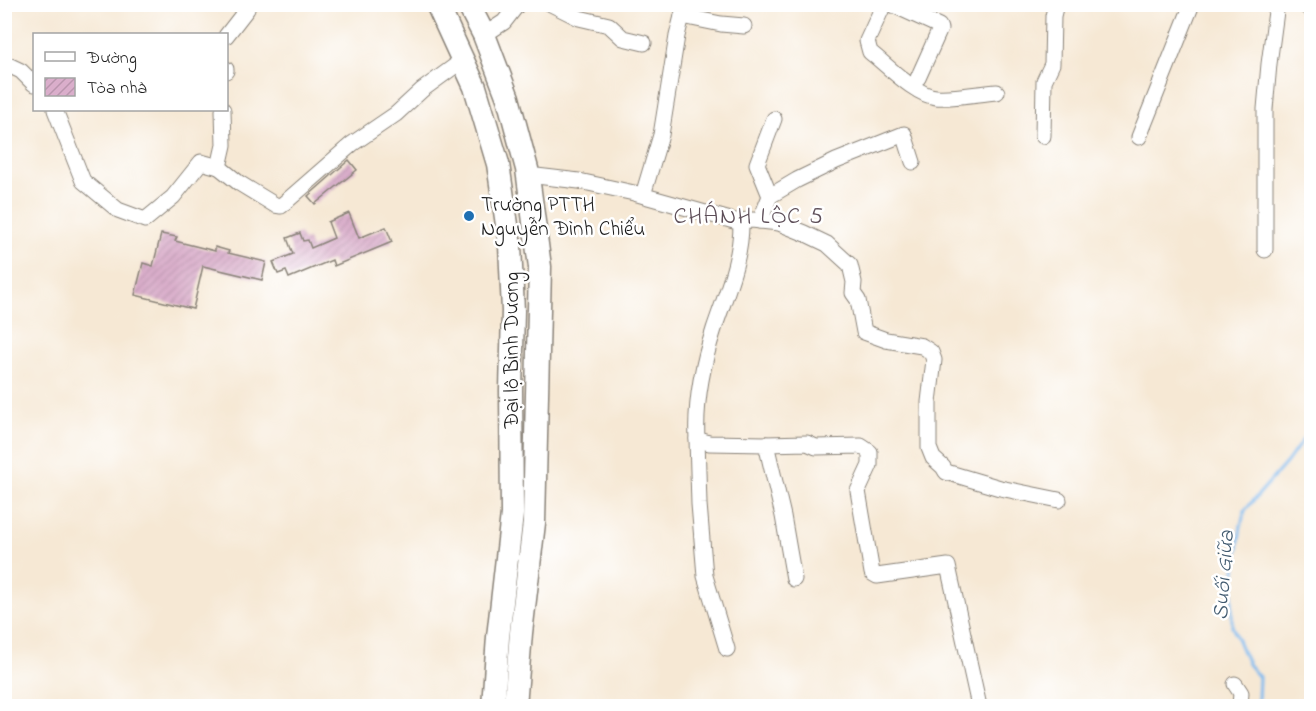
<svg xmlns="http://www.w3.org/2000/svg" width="1316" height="711" font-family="'Indie Flower',sans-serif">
  <defs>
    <pattern id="building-hatch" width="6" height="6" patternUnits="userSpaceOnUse" patternTransform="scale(1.5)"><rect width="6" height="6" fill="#daaecb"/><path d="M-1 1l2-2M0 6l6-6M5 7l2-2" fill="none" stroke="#ba95ae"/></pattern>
  </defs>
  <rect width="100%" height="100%" fill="#fff"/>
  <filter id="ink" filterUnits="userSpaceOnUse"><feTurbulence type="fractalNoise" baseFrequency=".0167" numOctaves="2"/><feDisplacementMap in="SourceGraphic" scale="12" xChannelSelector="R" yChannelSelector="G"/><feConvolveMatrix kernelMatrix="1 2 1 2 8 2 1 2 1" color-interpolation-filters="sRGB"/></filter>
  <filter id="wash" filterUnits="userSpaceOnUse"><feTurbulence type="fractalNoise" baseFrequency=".008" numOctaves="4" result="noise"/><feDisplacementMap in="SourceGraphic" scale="24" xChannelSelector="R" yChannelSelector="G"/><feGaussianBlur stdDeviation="1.35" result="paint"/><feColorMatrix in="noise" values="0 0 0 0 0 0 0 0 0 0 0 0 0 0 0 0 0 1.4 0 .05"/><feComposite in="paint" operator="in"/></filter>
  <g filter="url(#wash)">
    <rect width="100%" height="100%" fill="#f6e8d4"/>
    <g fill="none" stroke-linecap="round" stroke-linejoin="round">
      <path stroke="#7cbaef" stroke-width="3" d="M 1255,706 L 1258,700 L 1259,677 L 1248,664 L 1232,626 L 1232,594 L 1241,525 L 1245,510 L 1287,462 L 1312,427"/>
    </g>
    <g id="blocks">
      <g fill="url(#building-hatch)">
        <path d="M 349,160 L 357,170 L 315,204 L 308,196 Z"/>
        <path d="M 349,213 L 359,238 L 386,227 L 392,242 L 334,266 L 332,260 L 289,278 L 286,271 L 278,274 L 273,262 L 293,254 L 287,238 L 300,233 L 303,241 L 308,240 L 311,248 L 334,238 L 328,222 Z"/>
        <path d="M 161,234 L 177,237 L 175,241 L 215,251 L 215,247 L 229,251 L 228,253 L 266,262 L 262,280 L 203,266 L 193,309 L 135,295 L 143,263 L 153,266 Z"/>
      </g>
    </g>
  </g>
  <g filter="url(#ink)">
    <use href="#blocks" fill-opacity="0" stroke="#898278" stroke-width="1.5"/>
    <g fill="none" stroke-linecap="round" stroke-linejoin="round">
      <g stroke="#898278" stroke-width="17">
        <g id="minor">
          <path d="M 551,4 L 579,18 L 609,25 L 623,38 L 644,43"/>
          <path d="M 884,4 L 867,41 L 870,52 C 887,65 915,95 936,97 C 950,99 981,93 997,92"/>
          <path d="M 891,4 L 939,26 L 940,29 L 918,78"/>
          <path d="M 1302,4 L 1312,10"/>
          <path d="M 682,16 L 721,24 L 744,26"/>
          <path d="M 484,35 L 504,22 L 518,4"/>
          <path d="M 226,36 L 247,9 L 248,4"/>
          <path d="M 4,63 L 21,71 L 34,84"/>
          <path d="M 226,69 L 226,71"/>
          <path d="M 55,110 L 83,181 L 118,210 L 145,220 L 173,197 L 201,162 L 219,167 L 224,145 L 223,110"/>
          <path d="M 1043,136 L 1044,81 L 1052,64 L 1053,16 L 1056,4"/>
          <path d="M 1139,137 L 1192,4"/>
          <path d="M 219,167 L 239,183 L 275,205 L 281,206 L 352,144 L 396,114 L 422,90 L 463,60"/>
          <path d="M 528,175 L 579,181 L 634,193 L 734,221 L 752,220 L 779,223 L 804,233 L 827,244 L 850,265 L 854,282 L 853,293 L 858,300 L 864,332 L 886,340 L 922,346 L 931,352 L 934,360 L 929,402 L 929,448 L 933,458 L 943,467 L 946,472 L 1000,488 L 1059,500"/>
          <path d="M 643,195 L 661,135 L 677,36 L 685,4"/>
          <path d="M 770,196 L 757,164 L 774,119"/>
          <path d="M 741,221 C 742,258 726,293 714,329 C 703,363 695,402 697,439 L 709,443 L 766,444 L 783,516 L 794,579"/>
          <path d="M 760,221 L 770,196 L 797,180 L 836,161 L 904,134 L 913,162"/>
          <path d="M 1265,250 L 1265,109 L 1269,64 L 1277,4"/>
          <path d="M 697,439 L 699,504 L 705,576 L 727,649"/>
          <path d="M 766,444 L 807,443 L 816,447 L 861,446 L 870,452 L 870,465 L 858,491 L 872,573 L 877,576 L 948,566 L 979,706"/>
          <path d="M 1235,684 L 1241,693 L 1240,706"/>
        </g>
      </g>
      <g stroke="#898278" stroke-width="25">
        <g id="highway">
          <path d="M 437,4 L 475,87 L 498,164 L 510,245 L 513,311 L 511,390 L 512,514 L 498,637 L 493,706"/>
          <path d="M 468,4 L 484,35 L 508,98 L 527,169 L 540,267 L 534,523 L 521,633 L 515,706"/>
        </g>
      </g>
      <use href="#minor" stroke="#fff" stroke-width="15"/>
      <use href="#highway" stroke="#fff" stroke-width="22"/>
    </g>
  </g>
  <circle fill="#1f6fb2" stroke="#fff" stroke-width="2" cx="469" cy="216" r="6"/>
  <g text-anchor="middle" stroke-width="5" stroke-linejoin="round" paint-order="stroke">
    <g font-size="21" fill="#1c1c1c" stroke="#fff" text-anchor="start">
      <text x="481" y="211">Trường PTTH<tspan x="481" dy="24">Nguyễn Đình Chiểu</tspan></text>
    </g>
    <g font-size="21" fill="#1c1c1c" stroke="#fff">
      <text transform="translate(511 350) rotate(-90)" y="7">Đại lộ Bình Dương</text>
    </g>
    <g font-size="22" font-style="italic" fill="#425b70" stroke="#fff">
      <text transform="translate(1222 575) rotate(-86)" y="8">Suối Giữa</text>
    </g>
    <g font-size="24" letter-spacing="1.5" fill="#5e4f59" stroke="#fff">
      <text x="749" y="223">CHÁNH LỘC 5</text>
    </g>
  </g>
  <rect width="1316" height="711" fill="none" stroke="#fff" stroke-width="24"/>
  <rect x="33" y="33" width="195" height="78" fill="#ffffff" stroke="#a4a4a4" stroke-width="1.5"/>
  <rect x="45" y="52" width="30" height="9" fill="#ffffff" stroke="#a4a4a4" stroke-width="1.5"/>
  <text x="87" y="63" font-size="18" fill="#1c1c1c">Đường</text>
  <rect x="45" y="78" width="30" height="18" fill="url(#building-hatch)" stroke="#a4a4a4" stroke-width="1.5"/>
  <text x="87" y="93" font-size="18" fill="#1c1c1c">Tòa nhà</text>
</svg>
